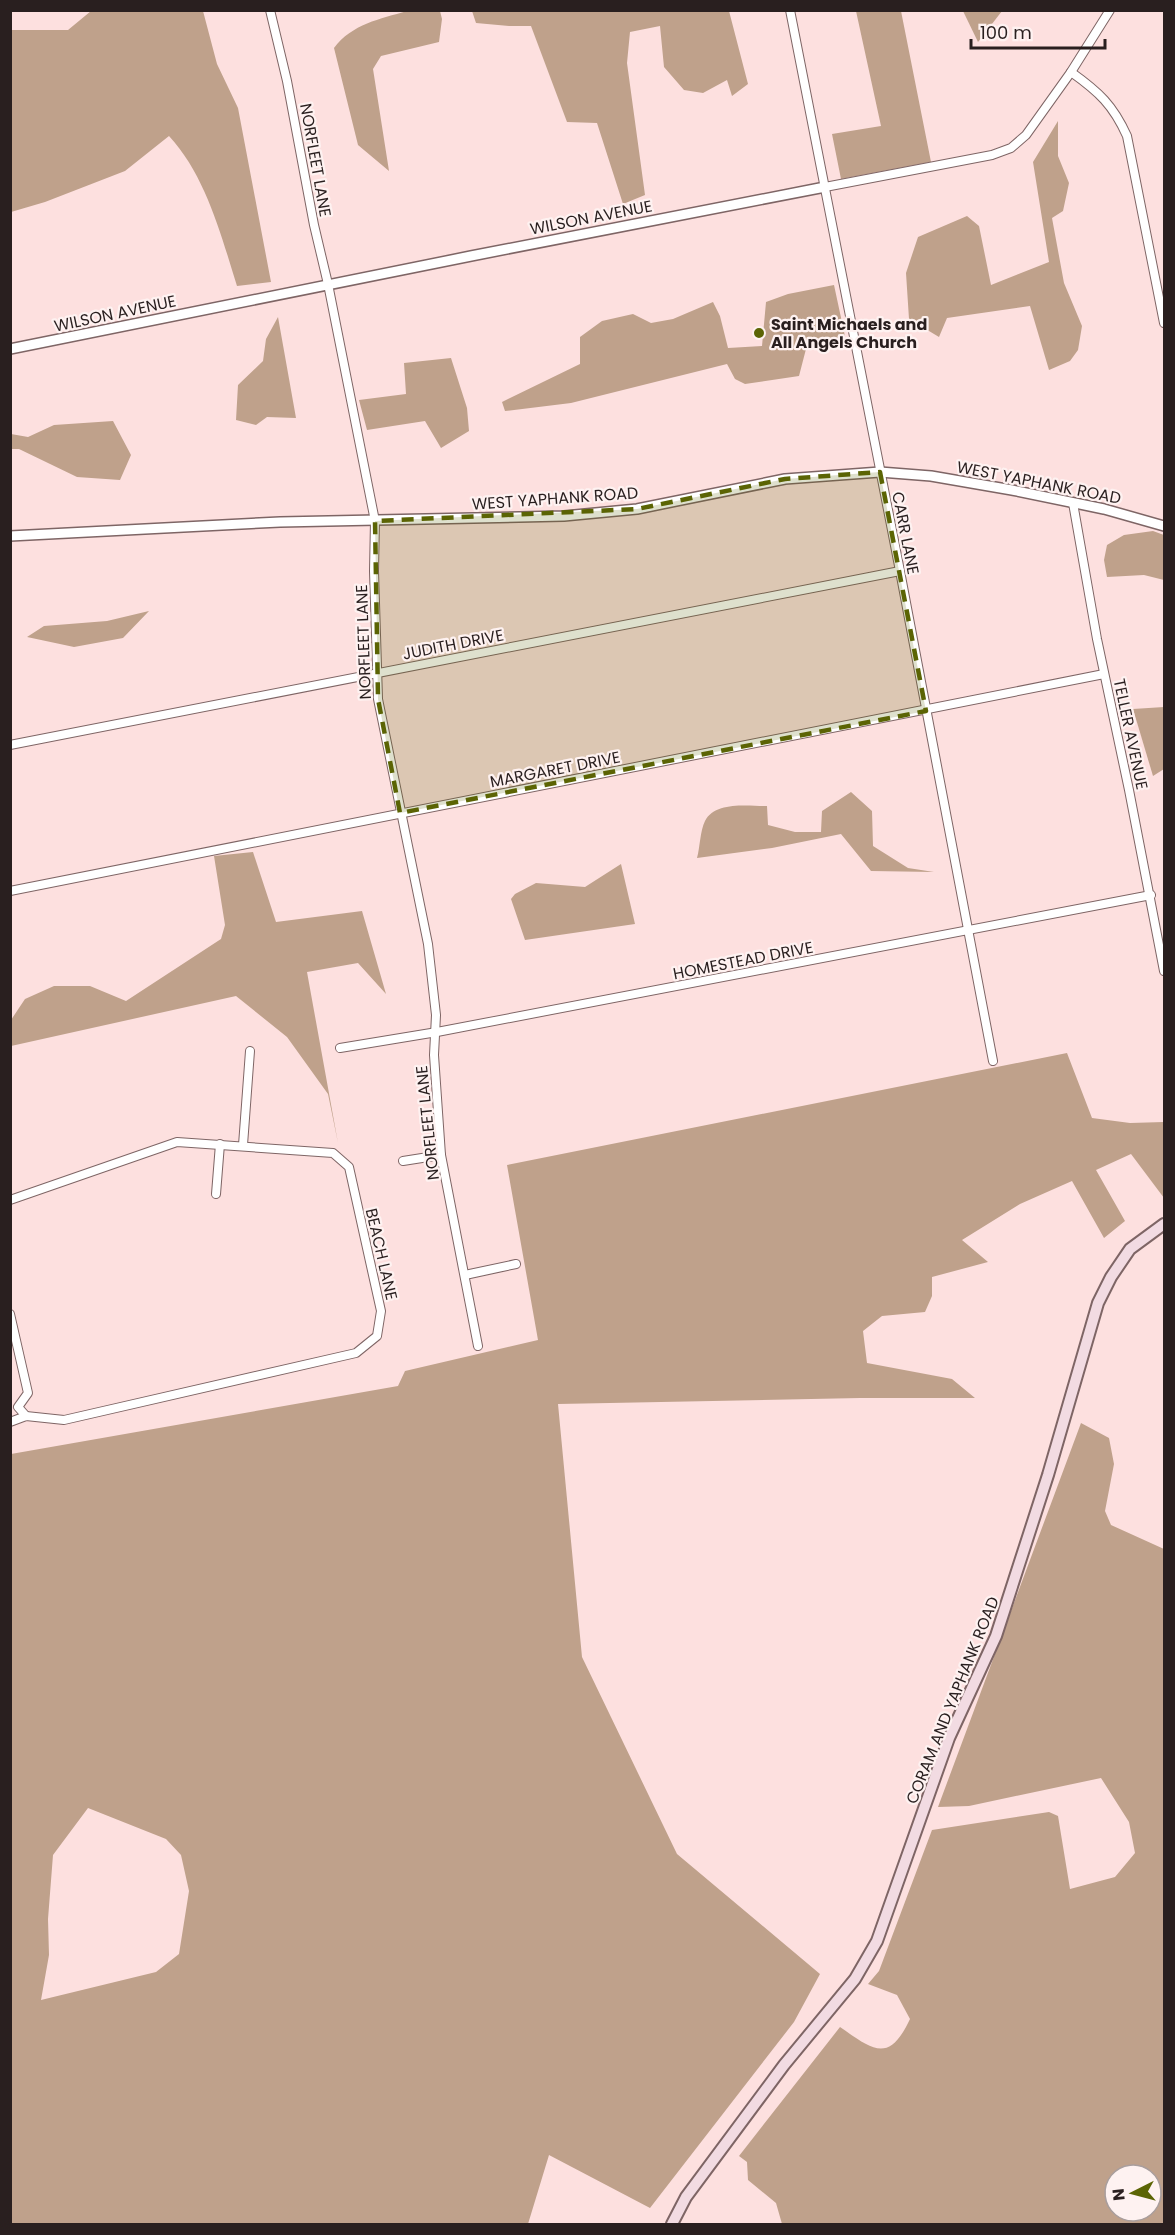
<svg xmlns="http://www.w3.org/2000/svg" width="1175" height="2235" font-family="Poppins,sans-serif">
  <rect width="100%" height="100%" fill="#fde0df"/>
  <g fill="#bfa18b" fill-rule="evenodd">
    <path d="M 91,11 L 203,11 L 217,64 L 238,108 L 271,282 L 237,286 C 221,235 206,176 169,136 L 125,171 L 45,202 L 11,212 L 11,30 L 68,30 Z"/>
    <path d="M 407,11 L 440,11 L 442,19 L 439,42 L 381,56 L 373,69 L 389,171 L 358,145 L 334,48 C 352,24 380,19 407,11 Z"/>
    <path d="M 472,11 L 729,11 L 748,84 L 732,96 L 727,80 L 703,93 L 684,90 L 664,67 L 660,26 L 630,32 L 627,63 L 645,195 L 623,204 L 597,123 L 567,122 L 531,26 L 509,26 L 476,23 Z"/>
    <path d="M 856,11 L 901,11 L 931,162 L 841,179 L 832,134 L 881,126 Z"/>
    <path d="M 963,11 L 1002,11 L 978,42 Z"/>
    <path d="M 1058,121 L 1058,156 L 1069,183 L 1063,211 L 1052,218 L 1064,283 L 1082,326 L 1078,350 L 1070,361 L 1049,370 L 1030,306 L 947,318 L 939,337 L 909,319 L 906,273 L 918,237 L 967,216 L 979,226 L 991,285 L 1049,262 L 1033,162 Z"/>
    <path d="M 834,285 L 846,341 L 806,349 L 799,376 L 745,384 L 735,379 L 727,364 L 571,403 L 505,411 L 502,402 L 580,364 L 580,337 L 602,321 L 633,314 L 651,323 L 673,319 L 713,302 L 720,316 L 728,348 L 762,346 L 766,302 L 788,294 Z"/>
    <path d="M 278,317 L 296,418 L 267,417 L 256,425 L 236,420 L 238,385 L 263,361 L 266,339 Z"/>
    <path d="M 451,358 L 467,408 L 469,431 L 441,448 L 425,421 L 367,430 L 359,400 L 406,394 L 404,363 Z"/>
    <path d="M 113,421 L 131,455 L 120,480 L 77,477 L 19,449 L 11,449 L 11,434 L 28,437 L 54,425 Z"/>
    <path d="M 1153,531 L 1164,535 L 1164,580 L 1144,575 L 1107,577 L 1104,560 L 1107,545 L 1124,535 Z"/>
    <path d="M 149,611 L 123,638 L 74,647 L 27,637 L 44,626 L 107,621 Z"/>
    <path d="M 1164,707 L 1164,769 L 1153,776 L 1133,709 Z"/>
    <path d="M 851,792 L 872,811 L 873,846 L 908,868 L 934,872 L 871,871 L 841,834 L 772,848 L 697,858 C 700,847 700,831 705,821 C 715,801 748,806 767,806 L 768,825 L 795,832 L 821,832 L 822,811 Z"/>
    <path d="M 253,852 L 276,922 L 362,911 L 386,994 L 358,963 L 307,972 L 338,1143 L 328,1094 L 287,1037 L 236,996 L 11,1046 L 11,1020 L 25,999 L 54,986 L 90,986 L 126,1001 L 221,939 L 225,925 L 214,856 Z"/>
    <path d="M 621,864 L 635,924 L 525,940 L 511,899 L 515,894 L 536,883 L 585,887 Z"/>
    <path d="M 1067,1053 L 1092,1118 L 1130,1123 L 1164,1122 L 1164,1198 L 1131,1154 L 1096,1170 L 1125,1221 L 1104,1238 L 1072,1181 L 1020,1204 L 962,1240 L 988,1262 L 932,1277 L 932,1296 L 925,1312 L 882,1316 L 863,1331 L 867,1363 L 952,1379 L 975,1398 L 860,1398 L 558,1404 L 582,1657 L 677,1854 L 820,1974 L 794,2022 L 650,2208 L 549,2155 L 528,2224 L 11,2224 L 11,1454 L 398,1386 L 405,1371 L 538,1340 L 507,1165 ZM 88,1808 L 166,1839 L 181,1855 L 189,1891 L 179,1954 L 156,1972 L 41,2000 L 49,1955 L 48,1919 L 53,1855 Z"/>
    <path d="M 1081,1423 L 1109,1438 L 1114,1464 L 1105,1511 L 1111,1525 L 1164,1549 L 1164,2224 L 782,2224 L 776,2203 L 748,2180 L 747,2162 L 739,2156 L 840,2027 C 873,2050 889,2064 910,2019 L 897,1995 L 868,1984 L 879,1971 L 932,1830 L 1049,1812 L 1058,1816 L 1070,1889 L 1115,1877 L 1135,1853 L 1129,1822 L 1101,1778 L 969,1806 L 938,1807 ZM 1115,2175 L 1151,2175 L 1151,2211 L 1115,2211 Z"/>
  </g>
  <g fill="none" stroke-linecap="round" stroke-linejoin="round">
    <g stroke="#7e6565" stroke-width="10">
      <g id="minor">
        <path d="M 270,10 L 287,81 L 314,225 L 328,284 L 375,521 L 374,571 L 378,699 L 428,944 L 436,1015 L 434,1055 L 441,1155 L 478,1346"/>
        <path d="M 790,10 L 900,571 L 993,1061"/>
        <path d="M 1071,72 C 1099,92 1113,105 1127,136 L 1164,323"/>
        <path d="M 825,187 L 992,155 L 1011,148 L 1026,135 L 1071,72 L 1110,10"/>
        <path d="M 1073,503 L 1097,639 L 1129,790 L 1164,971"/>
        <path d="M 10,745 L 900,571"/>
        <path d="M 10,891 L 1104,674"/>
        <path d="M 340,1048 L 437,1032 L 1151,895"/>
        <path d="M 243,1145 L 250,1051"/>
        <path d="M 403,1161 L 441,1155"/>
        <path d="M 216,1194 L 220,1144"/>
        <path d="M 10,1200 L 177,1142 L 333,1153 L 349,1167 L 381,1311 L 377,1336 L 356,1353 L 64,1420 L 26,1416 L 10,1422"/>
        <path d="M 465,1275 L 516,1264"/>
        <path d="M 10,1314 L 28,1393 L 18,1407 L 26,1416"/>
      </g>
    </g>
    <g stroke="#7e6565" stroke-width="12">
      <g id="tertiary">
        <path d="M 10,349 L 471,256 L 825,187"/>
        <path d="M 10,536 L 280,522 L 564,516 L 637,509 L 785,479 L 880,472 L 931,476 L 1012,490 L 1104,509 L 1164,526"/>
      </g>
    </g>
    <g stroke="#7e6565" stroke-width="14">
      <path id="secondary" d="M 672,2224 L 686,2197 L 784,2065 L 855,1979 L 877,1941 L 949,1738 L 996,1636 L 1048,1475 L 1098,1303 L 1111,1277 L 1130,1249 L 1164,1224"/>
    </g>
    <use href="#minor" stroke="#fff" stroke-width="8"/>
    <use href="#tertiary" stroke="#fff" stroke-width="9"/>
    <use href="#secondary" stroke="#f2dbe2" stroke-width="10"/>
  </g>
  <path fill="#5b6404" fill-opacity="0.2" stroke="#5b6404" stroke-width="4.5" stroke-dasharray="12 8" stroke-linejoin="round" d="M 880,472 L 926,711 L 400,813 L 378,699 L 375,521 L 637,509 L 785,479 Z"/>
  <circle fill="#5b6404" stroke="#fef2f1" stroke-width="2" cx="759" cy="333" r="6"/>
  <g text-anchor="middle" stroke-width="4.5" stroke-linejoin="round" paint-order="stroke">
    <g font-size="16" fill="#291f1f" stroke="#fef2f1">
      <text transform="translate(316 160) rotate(80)" y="6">NORFLEET LANE</text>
      <text transform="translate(591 217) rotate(-11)" y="6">WILSON AVENUE</text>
      <text transform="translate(115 313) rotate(-12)" y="6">WILSON AVENUE</text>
      <text transform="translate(1039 482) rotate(11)" y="6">WEST YAPHANK ROAD</text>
      <text transform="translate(555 498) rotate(-4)" y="6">WEST YAPHANK ROAD</text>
      <text transform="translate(906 533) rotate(79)" y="6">CARR LANE</text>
      <text transform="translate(363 642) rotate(-92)" y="6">NORFLEET LANE</text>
      <text transform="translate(453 644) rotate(-11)" y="6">JUDITH DRIVE</text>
      <text transform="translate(1131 734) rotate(78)" y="6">TELLER AVENUE</text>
      <text transform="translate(555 769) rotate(-11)" y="6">MARGARET DRIVE</text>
      <text transform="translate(743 960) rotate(-11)" y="6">HOMESTEAD DRIVE</text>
      <text transform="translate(427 1123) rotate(-96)" y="6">NORFLEET LANE</text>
      <text transform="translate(382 1254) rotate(77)" y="6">BEACH LANE</text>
      <text transform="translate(952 1700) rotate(-68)" y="6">CORAM AND YAPHANK ROAD</text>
    </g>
    <g font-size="16" font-weight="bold" fill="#291f1f" stroke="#fef2f1" text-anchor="start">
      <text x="771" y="330">Saint Michaels and<tspan x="771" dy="18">All Angels Church</tspan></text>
    </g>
  </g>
  <rect width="1175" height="2235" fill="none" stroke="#291f1f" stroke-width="24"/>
  <g transform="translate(1133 2193) rotate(264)"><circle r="28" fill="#fef2f1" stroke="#a99e9d" stroke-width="1.5"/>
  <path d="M0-4.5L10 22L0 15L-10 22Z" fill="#5b6404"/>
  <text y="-9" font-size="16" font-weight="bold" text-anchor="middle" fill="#291f1f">N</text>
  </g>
  <path d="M971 39v9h134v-9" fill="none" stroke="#291f1f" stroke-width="3"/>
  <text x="980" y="39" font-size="18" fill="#291f1f" stroke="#fef2f1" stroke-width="4.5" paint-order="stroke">100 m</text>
</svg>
